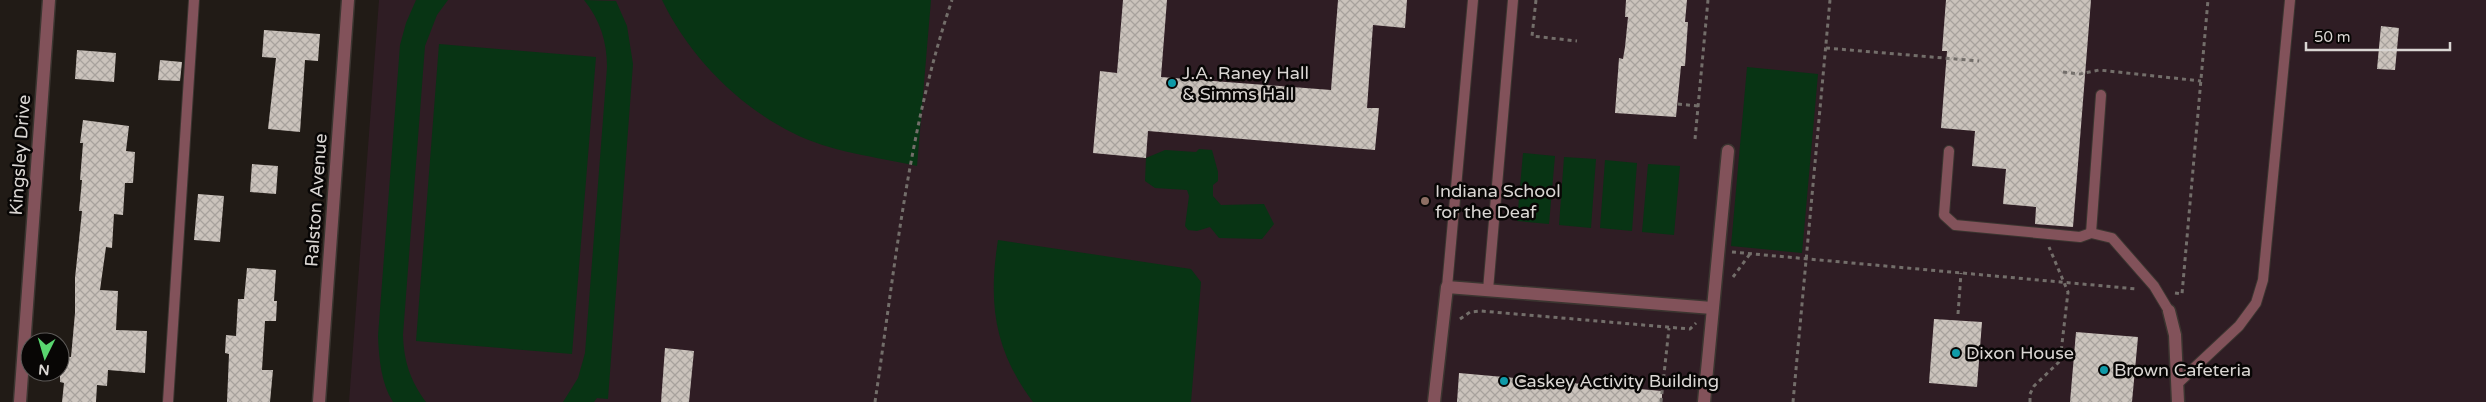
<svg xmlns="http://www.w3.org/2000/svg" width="2486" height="402" font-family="'Varela Round',sans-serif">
  <defs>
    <pattern id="building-cross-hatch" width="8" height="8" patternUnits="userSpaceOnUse" patternTransform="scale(1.25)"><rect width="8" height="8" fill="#cbc3bc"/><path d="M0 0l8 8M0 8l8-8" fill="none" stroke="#a8a29d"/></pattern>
  </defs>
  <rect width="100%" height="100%" fill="#211b16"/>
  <path fill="#2f1d24" d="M 379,0 L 2486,0 L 2486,402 L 349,402 Z"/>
  <g fill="#083414">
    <path d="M 416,0 L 448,0 L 437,15 L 425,46 L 403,335 C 404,362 410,380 426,402 L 393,402 C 381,383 379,359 378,336 L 400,45 L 406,23 Z"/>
    <path d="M 584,0 L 616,1 L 627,26 L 633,64 L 608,399 L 597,398 L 594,402 L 563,402 L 578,378 L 585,353 L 607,67 C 607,41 600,20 584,0 Z"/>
    <path d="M 662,0 L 931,0 L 917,166 C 877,157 830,152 793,133 C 738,106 689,56 662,0 Z"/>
    <path d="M 439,44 L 596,57 L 572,354 L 416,341 Z"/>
    <path d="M 1747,67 L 1818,74 L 1802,253 L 1731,246 Z"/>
    <path d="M 1199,149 L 1212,150 L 1218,172 L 1218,181 L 1213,185 L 1213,196 L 1221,205 L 1264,204 L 1274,224 L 1262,239 L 1219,238 L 1210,227 L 1197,231 L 1188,230 L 1185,226 L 1189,196 L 1187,190 L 1155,188 L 1145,181 L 1146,158 L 1165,150 L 1196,152 Z"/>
    <path d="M 1523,153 L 1555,156 L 1549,224 L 1517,221 Z"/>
    <path d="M 1564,157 L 1596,159 L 1591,228 L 1559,225 Z"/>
    <path d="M 1605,160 L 1637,163 L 1632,231 L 1600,228 Z"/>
    <path d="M 1648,164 L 1680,166 L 1674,235 L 1642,232 Z"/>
    <path d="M 998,240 L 1191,269 L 1201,282 L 1191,402 L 1033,402 C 994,350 988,303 998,240 Z"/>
  </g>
  <g fill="url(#building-cross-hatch)">
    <path d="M 1123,0 L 1167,0 L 1161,77 L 1331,90 L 1338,0 L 1407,0 L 1405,28 L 1373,25 L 1367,108 L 1379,108 L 1375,150 L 1148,131 L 1146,158 L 1093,153 L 1100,71 L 1117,73 Z"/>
    <path d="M 1626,0 L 1687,0 L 1685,22 L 1688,22 L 1685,66 L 1681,66 L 1676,117 L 1615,113 L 1619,58 L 1623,59 L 1625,47 L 1628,17 L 1625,17 Z"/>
    <path d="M 1946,0 L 2091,0 L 2073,227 L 2035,224 L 2036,207 L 2003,204 L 2006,169 L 1972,166 L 1975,131 L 1941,128 L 1947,51 L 1942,51 Z"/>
    <path d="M 2381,26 L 2399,28 L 2395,70 L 2377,69 Z"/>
    <path d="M 264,30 L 320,34 L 318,61 L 305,60 L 300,132 L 268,129 L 276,58 L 262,57 Z"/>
    <path d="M 77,50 L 116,53 L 114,82 L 75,79 Z"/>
    <path d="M 160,60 L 182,62 L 180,81 L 158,80 Z"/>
    <path d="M 83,120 L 129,126 L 126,151 L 135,152 L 133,183 L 125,183 L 123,215 L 114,214 L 112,248 L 106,247 L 100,290 L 118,291 L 116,330 L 147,331 L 145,373 L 108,370 L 107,386 L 97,385 L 96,402 L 62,402 L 64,383 L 60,382 L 60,356 L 71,357 L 75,313 L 75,278 L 82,211 L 79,211 L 82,180 L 80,180 L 83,143 L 80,143 Z"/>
    <path d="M 252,164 L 278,166 L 276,194 L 250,192 Z"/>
    <path d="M 198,194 L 224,196 L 220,242 L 194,240 Z"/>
    <path d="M 247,268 L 276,270 L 274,301 L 277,301 L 276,321 L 265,321 L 262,370 L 273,370 L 270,402 L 227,402 L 229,354 L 225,353 L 226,335 L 236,336 L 238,299 L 244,299 Z"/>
    <path d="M 1934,319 L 1982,322 L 1977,387 L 1929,383 Z"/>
    <path d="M 2076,332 L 2138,337 L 2132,402 L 2070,402 Z"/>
    <path d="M 665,348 L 694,351 L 689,402 L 661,402 Z"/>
    <path d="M 1459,373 L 1662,391 L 1662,402 L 1457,402 Z"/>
  </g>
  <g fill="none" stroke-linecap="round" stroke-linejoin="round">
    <g stroke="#3b3530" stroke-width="12">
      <g id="service">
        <path d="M 1949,151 L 1944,215 L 1955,225 L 2080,237 L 2091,233 L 2112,238 L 2154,286 L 2169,311"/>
        <path d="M 2091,233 L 2101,95"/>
        <path d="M 1447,287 L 1473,0"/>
        <path d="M 1488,290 L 1513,0"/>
        <path d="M 2177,384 L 2239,326 L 2256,303 L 2263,280 L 2290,0"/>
        <path d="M 168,402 L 194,0"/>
      </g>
    </g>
    <g stroke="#3b3530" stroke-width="15">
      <g id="minor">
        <path d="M 2169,311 L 2175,335 L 2178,402"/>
        <path d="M 20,402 L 49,0"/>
        <path d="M 319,402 L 348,0"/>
        <path d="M 1434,402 L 1447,287 L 1712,308"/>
        <path d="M 1704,402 L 1728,151"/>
      </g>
    </g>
    <g stroke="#736e6a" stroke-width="3" stroke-dasharray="4 4" stroke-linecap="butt">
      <path d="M 1536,0 L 1532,36 L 1577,41"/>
      <path d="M 1826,48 L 1979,61"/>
      <path d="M 2063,72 L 2080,74 L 2099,70 L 2201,81"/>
      <path d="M 1678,104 L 1698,106"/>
      <path d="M 1695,139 L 1708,0"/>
      <path d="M 1732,252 L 2137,289"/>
      <path d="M 1733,277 L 1750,254"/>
      <path d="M 2175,293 L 2182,294 L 2208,0"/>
      <path d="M 1958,314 L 1961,273"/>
      <path d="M 1460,319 L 1470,312 L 1481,311 L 1690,329 L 1696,323"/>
      <path d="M 875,402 C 895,268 908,129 952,0"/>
      <path d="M 1661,402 L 1669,328"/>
      <path d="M 1793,402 L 1830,0"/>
      <path d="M 2030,402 L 2030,394 L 2034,386 L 2060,361 L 2068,292 L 2049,247"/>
    </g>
    <use href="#service" stroke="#82525a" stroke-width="10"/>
    <use href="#minor" stroke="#82525a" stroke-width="12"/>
  </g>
  <g fill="#0f9aa8" stroke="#080605" stroke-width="2">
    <circle cx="1172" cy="83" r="5"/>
    <circle cx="1956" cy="353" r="5"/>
    <circle cx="2104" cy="370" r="5"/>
    <circle cx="1504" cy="381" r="5"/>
  </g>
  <circle fill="#8d6e63" stroke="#080605" stroke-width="2" cx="1425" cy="201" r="5"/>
  <g text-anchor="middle" stroke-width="5" stroke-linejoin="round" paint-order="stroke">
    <g font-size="18" fill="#dad6d3" stroke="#080605" text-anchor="start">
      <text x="1182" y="79">J.A. Raney Hall<tspan x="1182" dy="21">&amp; Simms Hall</tspan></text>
      <text x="1435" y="197">Indiana School<tspan x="1435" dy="21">for the Deaf</tspan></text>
      <text x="1966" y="359">Dixon House</text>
      <text x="2114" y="376">Brown Cafeteria</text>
      <text x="1514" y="387">Caskey Activity Building</text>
    </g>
    <g font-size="18" fill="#dad6d3" stroke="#080605">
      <text transform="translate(20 155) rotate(-86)" y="6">Kingsley Drive</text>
      <text transform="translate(316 200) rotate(-86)" y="6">Ralston Avenue</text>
    </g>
  </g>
  <g transform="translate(45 357) rotate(185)"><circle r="24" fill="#080605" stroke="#5c5957"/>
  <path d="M0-4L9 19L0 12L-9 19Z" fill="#59d56f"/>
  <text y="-8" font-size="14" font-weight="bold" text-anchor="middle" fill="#dad6d3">N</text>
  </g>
  <path d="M2306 42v8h144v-8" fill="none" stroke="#dad6d3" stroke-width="2.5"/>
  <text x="2314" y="42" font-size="15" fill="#dad6d3" stroke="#080605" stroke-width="4" paint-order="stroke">50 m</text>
</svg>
